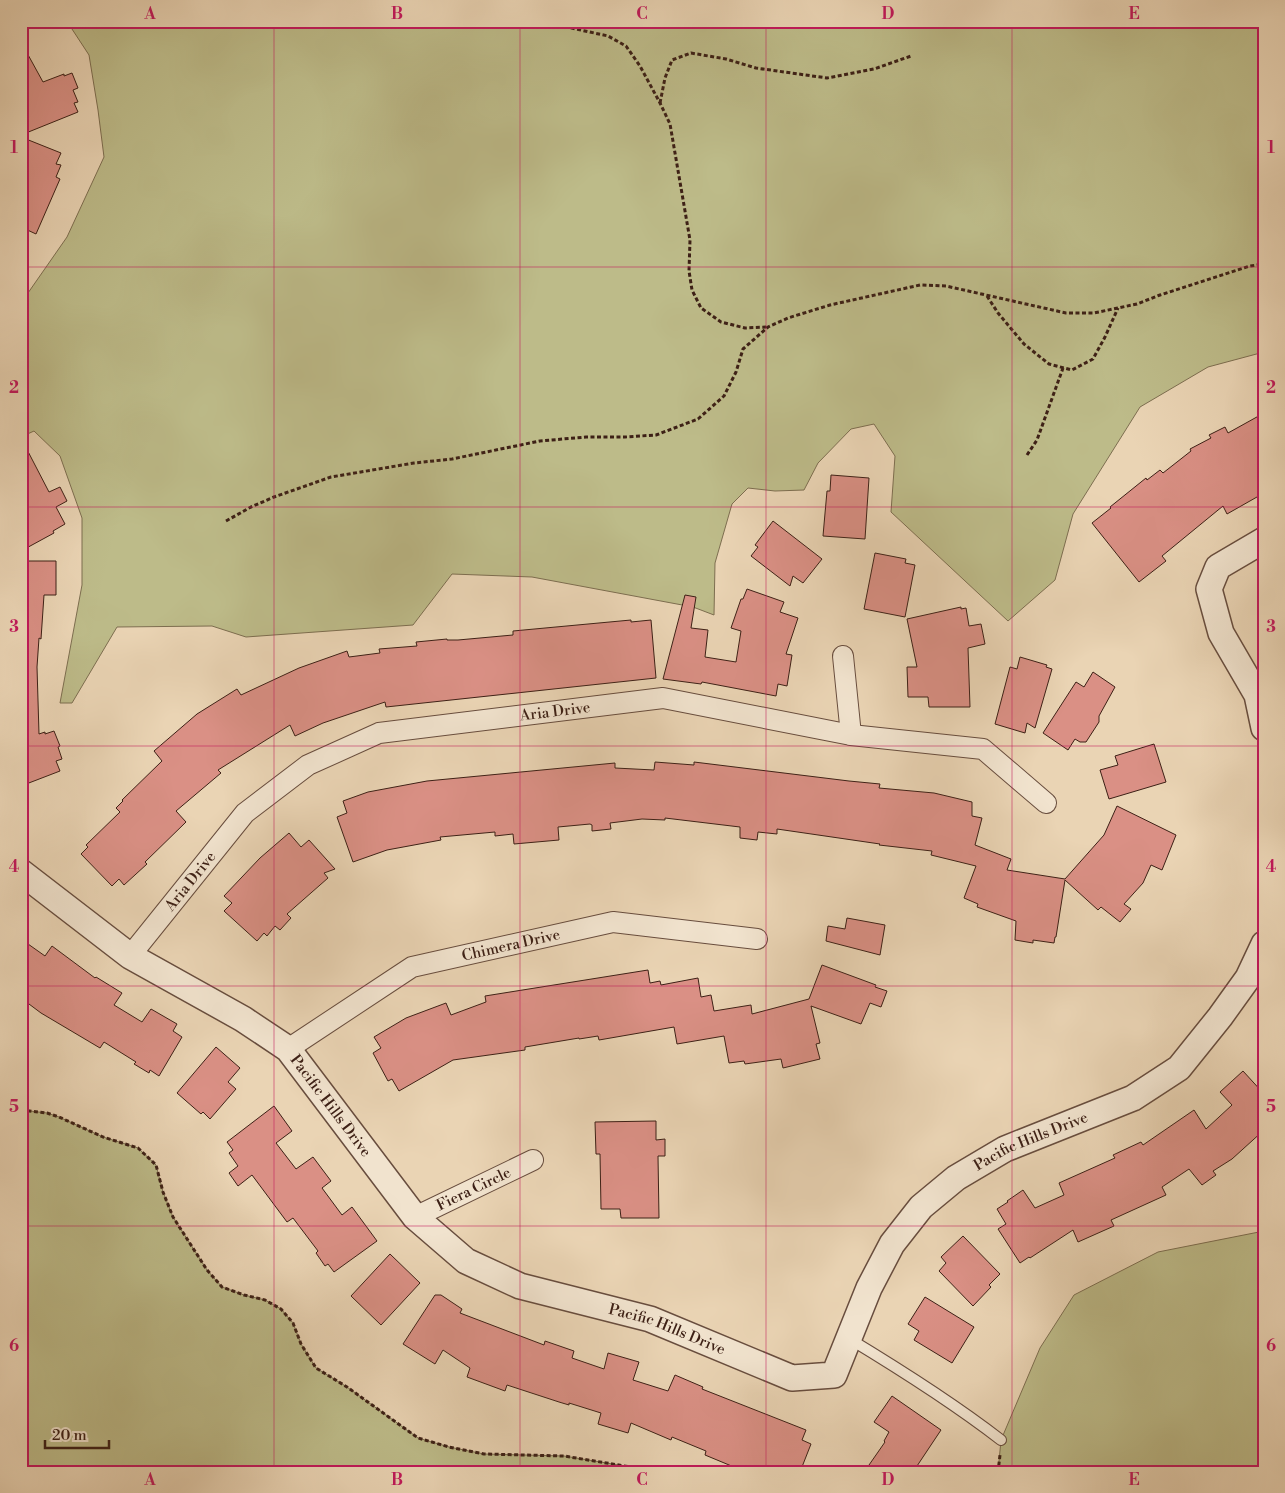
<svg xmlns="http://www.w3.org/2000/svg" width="1285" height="1493" font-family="'Libre Bodoni',serif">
  <rect width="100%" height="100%" fill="#ead4b4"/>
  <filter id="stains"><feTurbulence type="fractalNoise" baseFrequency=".004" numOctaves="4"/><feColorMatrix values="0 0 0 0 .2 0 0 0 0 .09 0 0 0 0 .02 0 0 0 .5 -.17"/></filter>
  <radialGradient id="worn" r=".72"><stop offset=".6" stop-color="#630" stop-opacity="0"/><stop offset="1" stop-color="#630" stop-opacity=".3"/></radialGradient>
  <g fill="#bdbb89" stroke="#7d6e50">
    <path d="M 73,21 L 1264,21 L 1264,352 L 1208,367 L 1140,407 L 1073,514 L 1055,580 L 1008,621 L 891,512 L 895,456 L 874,424 L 851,429 L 818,463 L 804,490 L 775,491 L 748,488 L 732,504 L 715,563 L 714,615 L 693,607 L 532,577 L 452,574 L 413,625 L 246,637 L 212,626 L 117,627 L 72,703 L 60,703 L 82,585 L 82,518 L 60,456 L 34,431 L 21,437 L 21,303 L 67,237 L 104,157 L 98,110 L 89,55 L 70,26 Z"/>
    <path d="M 21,1110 L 47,1113 L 59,1117 L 103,1137 L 138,1148 L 156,1165 L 163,1192 L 173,1217 L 207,1270 L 222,1287 L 244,1295 L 265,1300 L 281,1309 L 293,1323 L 301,1344 L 316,1368 L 347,1387 L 418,1438 L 449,1447 L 484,1454 L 564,1456 L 661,1472 L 21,1472 Z"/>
    <path d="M 1264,1231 L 1264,1472 L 998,1472 L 1001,1440 L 1040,1348 L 1074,1295 L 1158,1252 Z"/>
  </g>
  <g fill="#da9085" stroke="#3d2016">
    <path d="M 21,42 L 43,82 L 64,74 L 64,76 L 72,73 L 78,88 L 73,90 L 78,102 L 74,103 L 78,112 L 21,135 Z"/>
    <path d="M 21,137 L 61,153 L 56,164 L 61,165 L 56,177 L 60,179 L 36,234 L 21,227 Z"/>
    <path d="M 1264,413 L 1264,493 L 1227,514 L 1223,506 L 1162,556 L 1166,561 L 1139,582 L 1092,523 L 1111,508 L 1110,507 L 1146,478 L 1147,480 L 1160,470 L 1163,473 L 1191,451 L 1190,449 L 1211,438 L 1209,435 L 1225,427 L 1228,433 Z"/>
    <path d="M 21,438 L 49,492 L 60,487 L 67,501 L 56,507 L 65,524 L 53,531 L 54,533 L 21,551 Z"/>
    <path d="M 831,475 L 869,478 L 865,539 L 823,536 L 827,491 L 830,491 Z"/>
    <path d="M 773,521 L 822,559 L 803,583 L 793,576 L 790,586 L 751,556 L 758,547 L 755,545 Z"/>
    <path d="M 875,553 L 906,559 L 905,563 L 915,565 L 905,617 L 864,609 Z"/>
    <path d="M 21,561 L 56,561 L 56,595 L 44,595 L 41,639 L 39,638 L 37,667 L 39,734 L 45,732 L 45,734 L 54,731 L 60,746 L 58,747 L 62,759 L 56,761 L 60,771 L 21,786 Z"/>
    <path d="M 747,589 L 784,602 L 780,612 L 798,618 L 786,654 L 792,655 L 787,686 L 778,684 L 776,696 L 702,682 L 701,684 L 663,679 L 685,595 L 696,597 L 691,628 L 708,630 L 705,657 L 736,662 L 741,631 L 731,628 L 741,599 L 743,599 Z"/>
    <path d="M 961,607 L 961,609 L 966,608 L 969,626 L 981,624 L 985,644 L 968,648 L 970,707 L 929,707 L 928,697 L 908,697 L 907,667 L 917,667 L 907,619 Z"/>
    <path d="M 631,620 L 631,622 L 651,620 L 656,678 L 386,707 L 385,702 L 323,723 L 295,736 L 290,725 L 218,770 L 221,773 L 176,811 L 186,822 L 145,862 L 147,864 L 124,885 L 119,879 L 112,886 L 81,854 L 88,847 L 86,845 L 120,812 L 116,808 L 123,801 L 122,800 L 162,761 L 154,751 L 197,714 L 237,689 L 241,695 L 299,668 L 347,651 L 349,657 L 380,653 L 379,649 L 417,646 L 416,642 L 447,639 L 447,640 L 458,640 L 513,635 L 513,631 Z"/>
    <path d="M 1020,657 L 1047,665 L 1046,667 L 1052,669 L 1035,728 L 1027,723 L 1025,733 L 995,724 L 1010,667 L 1017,669 Z"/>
    <path d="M 1093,672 L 1115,687 L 1099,716 L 1099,722 L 1086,742 L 1080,742 L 1075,739 L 1068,750 L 1043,733 L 1076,682 L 1084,687 Z"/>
    <path d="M 1154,744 L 1166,782 L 1109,799 L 1100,770 L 1118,765 L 1115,756 Z"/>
    <path d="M 655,762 L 694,765 L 694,762 L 849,781 L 880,784 L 879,788 L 934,793 L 972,802 L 972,816 L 982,818 L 975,845 L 1011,859 L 1007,870 L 1065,879 L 1104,835 L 1117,806 L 1176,835 L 1162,870 L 1151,865 L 1143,883 L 1124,904 L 1131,909 L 1120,922 L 1101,907 L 1098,910 L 1065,880 L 1056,937 L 1055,937 L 1054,943 L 1033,940 L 1033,943 L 1015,940 L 1016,921 L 977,907 L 978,904 L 964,898 L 976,866 L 931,855 L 932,851 L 879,845 L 880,844 L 777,829 L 777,834 L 758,832 L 757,840 L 740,838 L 740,827 L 665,818 L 665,820 L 642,819 L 610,823 L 611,829 L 592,831 L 592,825 L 590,824 L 558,827 L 559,840 L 514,844 L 513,834 L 495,836 L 495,832 L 440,837 L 441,840 L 387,850 L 353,862 L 337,817 L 347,813 L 343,801 L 368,792 L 427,781 L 615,763 L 615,768 L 654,770 Z"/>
    <path d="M 289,833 L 301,847 L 309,840 L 335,869 L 324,873 L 328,878 L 287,914 L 291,918 L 280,930 L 275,926 L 267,936 L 264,933 L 257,941 L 224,911 L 232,903 L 224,896 L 260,858 Z"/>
    <path d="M 847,918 L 885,925 L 880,955 L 826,941 L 828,926 L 845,929 Z"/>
    <path d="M 21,939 L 45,956 L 52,946 L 95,978 L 96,977 L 122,993 L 114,1005 L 142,1022 L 151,1009 L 177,1024 L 173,1031 L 182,1037 L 159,1076 L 150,1070 L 149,1073 L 134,1064 L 136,1062 L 104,1042 L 100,1048 L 41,1013 L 21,998 Z"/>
    <path d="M 822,965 L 876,985 L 875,987 L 887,991 L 881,1007 L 870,1003 L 861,1024 L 811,1006 L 820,1043 L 816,1044 L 820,1059 L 783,1068 L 781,1059 L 745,1064 L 744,1061 L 729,1063 L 724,1036 L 677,1044 L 674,1027 L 599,1040 L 598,1036 L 579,1039 L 579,1038 L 525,1047 L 525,1050 L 453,1060 L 399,1091 L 392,1079 L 388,1081 L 373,1053 L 381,1048 L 374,1037 L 406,1018 L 446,1003 L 451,1015 L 486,1002 L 485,996 L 648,970 L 650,983 L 660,981 L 661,985 L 698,978 L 701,997 L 711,995 L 714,1011 L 751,1005 L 752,1014 L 809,999 Z"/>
    <path d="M 216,1047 L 240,1068 L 228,1082 L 236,1089 L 210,1119 L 203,1112 L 201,1114 L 177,1093 Z"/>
    <path d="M 1243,1071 L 1264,1094 L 1264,1130 L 1232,1159 L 1213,1171 L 1216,1175 L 1202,1185 L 1189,1169 L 1162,1187 L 1166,1195 L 1111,1220 L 1114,1226 L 1078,1242 L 1073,1230 L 1030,1258 L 1029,1257 L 1020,1263 L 998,1229 L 1006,1224 L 997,1209 L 1008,1202 L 1007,1201 L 1023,1190 L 1035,1208 L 1064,1195 L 1059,1183 L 1115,1158 L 1113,1155 L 1141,1142 L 1143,1145 L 1194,1110 L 1206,1129 L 1232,1105 L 1220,1092 Z"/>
    <path d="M 274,1106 L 292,1131 L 276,1143 L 296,1169 L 313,1157 L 331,1181 L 322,1188 L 342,1215 L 352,1207 L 377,1241 L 334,1272 L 328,1264 L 325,1266 L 316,1253 L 318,1251 L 293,1218 L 287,1222 L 252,1175 L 238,1186 L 229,1173 L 238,1166 L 229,1153 L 233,1150 L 227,1142 Z"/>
    <path d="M 656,1121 L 656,1140 L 665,1139 L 665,1156 L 658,1156 L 659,1218 L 621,1218 L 620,1209 L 601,1209 L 600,1154 L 596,1154 L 595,1122 Z"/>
    <path d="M 963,1236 L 1000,1274 L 989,1285 L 991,1287 L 973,1306 L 939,1271 L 946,1263 L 941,1257 Z"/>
    <path d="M 390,1254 L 420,1283 L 381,1325 L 351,1296 Z"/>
    <path d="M 435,1295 L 441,1295 L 462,1309 L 460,1313 L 544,1345 L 545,1341 L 574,1351 L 572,1358 L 604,1369 L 608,1353 L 639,1362 L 633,1380 L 668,1391 L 675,1375 L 703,1387 L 702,1389 L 806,1430 L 802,1440 L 811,1444 L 800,1472 L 746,1472 L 705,1455 L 706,1451 L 672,1437 L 671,1440 L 631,1423 L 628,1433 L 598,1424 L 601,1413 L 569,1403 L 569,1405 L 559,1402 L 507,1385 L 505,1391 L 467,1377 L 470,1368 L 443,1350 L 435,1364 L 403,1344 Z"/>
    <path d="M 925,1297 L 974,1327 L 952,1363 L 914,1340 L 919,1331 L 908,1324 Z"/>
    <path d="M 892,1396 L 941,1430 L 913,1472 L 879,1472 L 869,1465 L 885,1442 L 884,1441 L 889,1432 L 874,1422 Z"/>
  </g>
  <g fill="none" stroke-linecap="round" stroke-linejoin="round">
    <g stroke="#684d3e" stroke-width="12">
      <path id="service" d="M 848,1338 C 901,1370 952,1402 1001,1440"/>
    </g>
    <g stroke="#684d3e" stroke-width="22">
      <g id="minor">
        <path d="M 843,656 L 851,735"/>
        <path id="s1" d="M 130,956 L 245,813 L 308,765 L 379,733 L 663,698 L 851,735 L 983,749 L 1046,803"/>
        <path id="s2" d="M 288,1049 L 412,967 L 613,922 L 757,939"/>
        <path id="s3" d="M 415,1217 L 533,1160"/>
      </g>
    </g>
    <g stroke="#684d3e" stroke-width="28">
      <g id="tertiary">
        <path d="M 1264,540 L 1218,567 L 1209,589 L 1221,633 L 1257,695 L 1264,728"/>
        <path id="s4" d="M 21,872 L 130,956 L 243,1019 L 288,1049 L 415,1217 L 466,1261 L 520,1286 L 650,1319 L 792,1378 L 834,1375 L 869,1288 L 892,1244 L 921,1207 L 956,1178 L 1005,1149 L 1133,1098 L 1179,1068 L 1220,1017 L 1248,978 L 1264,944"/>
      </g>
    </g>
    <g stroke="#3d2016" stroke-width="3" stroke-dasharray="4 2.5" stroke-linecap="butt">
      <path d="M 539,21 L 608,36 L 626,46 L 640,66 L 660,103 L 670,124 L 690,240 L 689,271 L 692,290 L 701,308 L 721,322 L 745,328 L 767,327"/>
      <path d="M 660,103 L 665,78 L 672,60 L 691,53 L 726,59 L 756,68 L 827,78 L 874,69 L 911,56"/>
      <path d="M 987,296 L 998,313 L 1024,344 L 1049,364 L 1072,370 L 1093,359 L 1105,337 L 1118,308"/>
      <path d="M 1027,455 L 1037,440 L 1063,368"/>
      <path d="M 226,521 L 251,507 L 274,497 L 331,477 L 414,463 L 452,459 L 540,441 L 586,437 L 625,437 L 656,435 L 698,419 L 724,396 L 736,372 L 743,349 L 768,327 L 788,318 L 830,305 L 920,285 L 946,286 L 1066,313 L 1094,313 L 1137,304 L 1160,295 L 1250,266 L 1264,264"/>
      <path d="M 21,1110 L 47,1113 L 59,1117 L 103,1137 L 138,1148 L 156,1165 L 163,1192 L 173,1217 L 207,1270 L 222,1287 L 244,1295 L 265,1300 L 281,1309 L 293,1323 L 301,1344 L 316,1368 L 347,1387 L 418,1438 L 449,1447 L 484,1454 L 564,1456 L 661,1472"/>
      <path d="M 998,1472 L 1000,1455"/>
    </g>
    <use href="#service" stroke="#f1e3ce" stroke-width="10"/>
    <use href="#minor" stroke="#f1e3ce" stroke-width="20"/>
    <use href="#tertiary" stroke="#f1e3ce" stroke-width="25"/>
  </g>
  <path fill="none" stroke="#c2185b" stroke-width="1" stroke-opacity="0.55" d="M 274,21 L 274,1472M 520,21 L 520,1472M 766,21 L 766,1472M 1012,21 L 1012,1472M 21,267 L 1264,267M 21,507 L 1264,507M 21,746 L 1264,746M 21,986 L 1264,986M 21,1226 L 1264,1226"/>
  <g text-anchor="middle" stroke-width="4" stroke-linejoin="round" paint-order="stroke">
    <g font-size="15" fill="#3d2016" stroke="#f1e3ce">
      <text dy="5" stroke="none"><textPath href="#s1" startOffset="518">Aria Drive</textPath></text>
      <text dy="5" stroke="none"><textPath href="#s1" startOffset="96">Aria Drive</textPath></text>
      <text dy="5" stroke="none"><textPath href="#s2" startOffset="250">Chimera Drive</textPath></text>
      <text dy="5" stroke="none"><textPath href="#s4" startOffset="392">Pacific Hills Drive</textPath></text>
      <text dy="5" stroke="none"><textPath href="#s4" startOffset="1308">Pacific Hills Drive</textPath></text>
      <text dy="5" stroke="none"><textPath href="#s3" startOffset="65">Fiera Circle</textPath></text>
      <text dy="5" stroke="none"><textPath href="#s4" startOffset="812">Pacific Hills Drive</textPath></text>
    </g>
  </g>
  <rect width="1285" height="1493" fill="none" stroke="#ead4b4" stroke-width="55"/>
  <path d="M45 1440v8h64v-8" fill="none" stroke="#3d2016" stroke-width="2.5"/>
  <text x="52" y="1440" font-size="15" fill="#3d2016" stroke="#f1e3ce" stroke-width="4" paint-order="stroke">20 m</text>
  <rect x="28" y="28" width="1230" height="1438" fill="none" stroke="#c2185b" stroke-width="2"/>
  <g font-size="16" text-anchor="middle" font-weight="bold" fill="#c2185b">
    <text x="150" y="19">A</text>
    <text x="397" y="19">B</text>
    <text x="642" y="19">C</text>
    <text x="888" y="19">D</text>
    <text x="1134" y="19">E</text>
    <text x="14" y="153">1</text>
    <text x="1271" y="153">1</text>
    <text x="14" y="393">2</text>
    <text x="1271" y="393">2</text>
    <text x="14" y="632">3</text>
    <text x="1271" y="632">3</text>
    <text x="14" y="872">4</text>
    <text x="1271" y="872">4</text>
    <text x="14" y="1112">5</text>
    <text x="1271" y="1112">5</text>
    <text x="14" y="1351">6</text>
    <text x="1271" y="1351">6</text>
    <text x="150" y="1485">A</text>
    <text x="397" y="1485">B</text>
    <text x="642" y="1485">C</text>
    <text x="888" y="1485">D</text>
    <text x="1134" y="1485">E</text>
  </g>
  <rect width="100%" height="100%" filter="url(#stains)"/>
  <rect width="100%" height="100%" fill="url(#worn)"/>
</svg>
